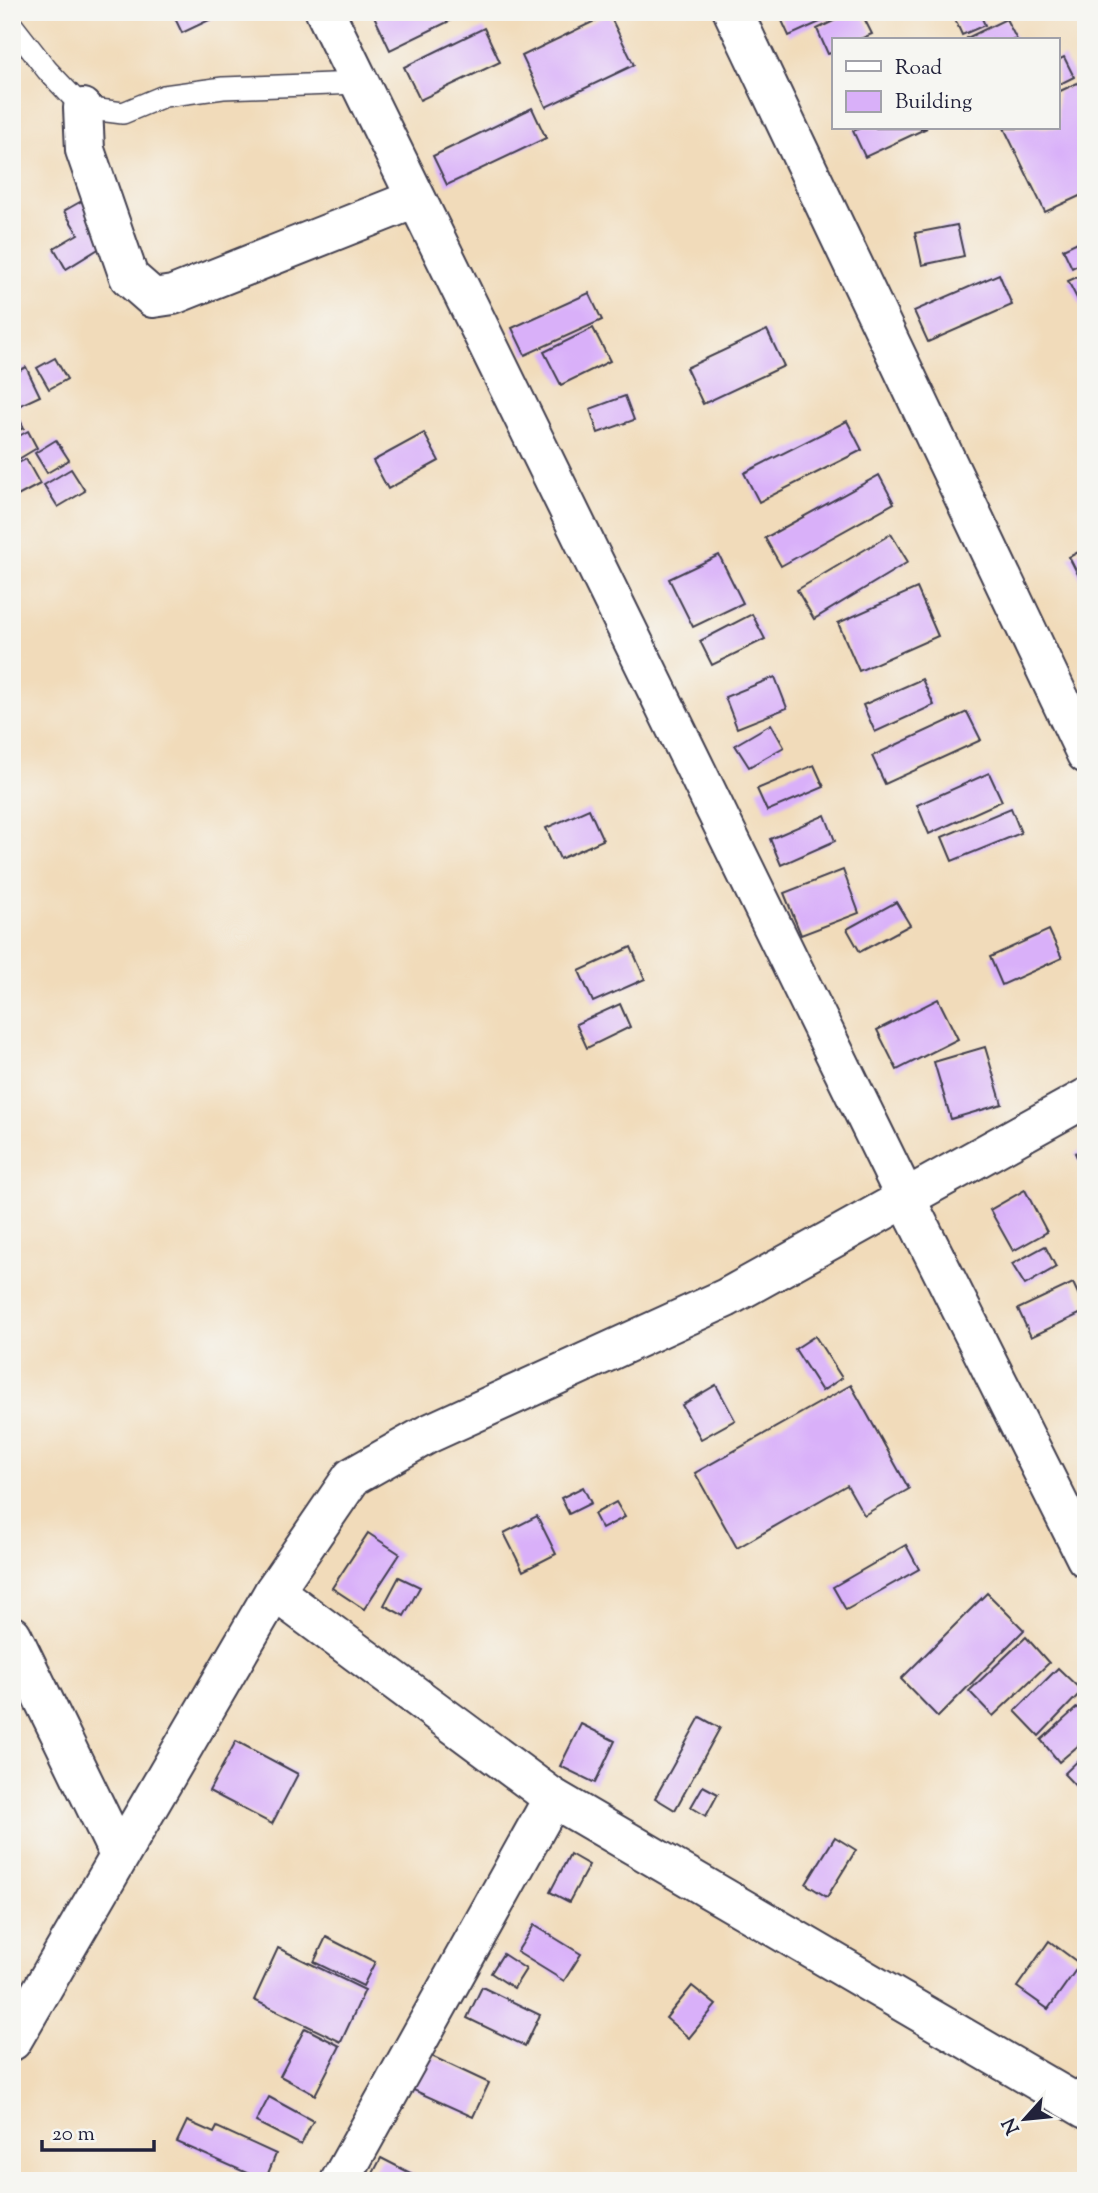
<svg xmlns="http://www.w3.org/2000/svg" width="1098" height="2193" font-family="'Sorts Mill Goudy',serif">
  <rect width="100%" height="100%" fill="#f6f6f2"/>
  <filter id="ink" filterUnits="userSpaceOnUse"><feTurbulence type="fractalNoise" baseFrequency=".0143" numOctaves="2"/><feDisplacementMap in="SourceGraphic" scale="14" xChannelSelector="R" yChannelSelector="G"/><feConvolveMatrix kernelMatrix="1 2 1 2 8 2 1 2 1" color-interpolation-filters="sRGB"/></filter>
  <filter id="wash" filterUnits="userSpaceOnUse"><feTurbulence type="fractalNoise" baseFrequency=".00686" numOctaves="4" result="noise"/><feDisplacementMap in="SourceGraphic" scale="28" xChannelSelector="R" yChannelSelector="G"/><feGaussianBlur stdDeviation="1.57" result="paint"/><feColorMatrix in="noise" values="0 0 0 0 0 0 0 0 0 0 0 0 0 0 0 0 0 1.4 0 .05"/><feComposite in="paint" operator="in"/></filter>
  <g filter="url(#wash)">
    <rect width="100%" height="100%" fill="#f1dbba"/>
    <g id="blocks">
      <g fill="#d9b0f9">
        <path d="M 172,12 L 226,12 L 182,33 Z"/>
        <path d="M 382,12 L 468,12 L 390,50 L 374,16 Z"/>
        <path d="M 778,12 L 842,12 L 789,36 Z"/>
        <path d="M 852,12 L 861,12 L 872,34 L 858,40 L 834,40 L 834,52 L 828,54 L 817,29 Z"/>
        <path d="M 957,12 L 979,12 L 985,25 L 962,35 L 953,15 Z"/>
        <path d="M 609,14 L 634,65 L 546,107 L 522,56 Z"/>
        <path d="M 1006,19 L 1017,40 L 968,40 L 967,38 Z"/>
        <path d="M 484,28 L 500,62 L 420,100 L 404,67 Z"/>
        <path d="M 1064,57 L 1074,77 L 1058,85 L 1058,60 Z"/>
        <path d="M 1086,79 L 1086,193 L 1045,212 L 1004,128 L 1058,128 L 1058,92 Z"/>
        <path d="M 532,108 L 546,138 L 447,185 L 433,156 Z"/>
        <path d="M 860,128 L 927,128 L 865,157 L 853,131 Z"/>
        <path d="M 87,198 L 113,240 L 66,269 L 54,248 L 78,234 L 64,211 Z"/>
        <path d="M 957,225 L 964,256 L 922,265 L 915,233 Z"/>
        <path d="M 1086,238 L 1086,261 L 1072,268 L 1063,249 Z"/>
        <path d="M 1086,273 L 1086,303 L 1081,306 L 1068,281 Z"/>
        <path d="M 999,274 L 1012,305 L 928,342 L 914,311 Z"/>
        <path d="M 589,293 L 602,320 L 525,355 L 512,328 Z"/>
        <path d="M 593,328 L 610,361 L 561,385 L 544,352 Z"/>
        <path d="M 767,330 L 784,366 L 703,404 L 686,368 Z"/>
        <path d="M 55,358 L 67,379 L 49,389 L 37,368 Z"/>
        <path d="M 26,367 L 40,396 L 12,409 L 12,374 Z"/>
        <path d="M 625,396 L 634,420 L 598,433 L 590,409 Z"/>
        <path d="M 16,412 L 24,428 L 12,433 L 12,414 Z"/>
        <path d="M 847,421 L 862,450 L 759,502 L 744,473 Z"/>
        <path d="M 28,431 L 37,448 L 12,463 L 12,440 Z"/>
        <path d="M 424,433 L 439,461 L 388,489 L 373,461 Z"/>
        <path d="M 56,440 L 69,460 L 47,473 L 35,453 Z"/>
        <path d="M 26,459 L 40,484 L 12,499 L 12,466 Z"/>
        <path d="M 71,469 L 85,491 L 58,507 L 44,485 Z"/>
        <path d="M 879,475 L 894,503 L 781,566 L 765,538 Z"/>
        <path d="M 891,534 L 908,562 L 814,619 L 797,590 Z"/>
        <path d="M 1086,548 L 1086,590 L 1069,557 Z"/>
        <path d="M 719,555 L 743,603 L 693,627 L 669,579 Z"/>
        <path d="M 917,588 L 938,636 L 859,671 L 838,623 Z"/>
        <path d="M 752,614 L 765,639 L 712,665 L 700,641 Z"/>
        <path d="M 775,677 L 787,708 L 737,728 L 725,697 Z"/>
        <path d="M 922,679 L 934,705 L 875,732 L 863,705 Z"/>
        <path d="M 967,712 L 981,740 L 885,784 L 872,756 Z"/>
        <path d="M 771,724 L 784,747 L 749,767 L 735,745 Z"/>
        <path d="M 814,765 L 824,787 L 767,811 L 757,789 Z"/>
        <path d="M 989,773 L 1002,801 L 929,834 L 917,805 Z"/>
        <path d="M 1011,808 L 1021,833 L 952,861 L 942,837 Z"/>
        <path d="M 589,809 L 603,840 L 560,859 L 546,828 Z"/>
        <path d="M 825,815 L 835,841 L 781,865 L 770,839 Z"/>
        <path d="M 843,870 L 859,913 L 801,935 L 784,893 Z"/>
        <path d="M 896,902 L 910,925 L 860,952 L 847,929 Z"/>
        <path d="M 1049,930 L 1062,958 L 1002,985 L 990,957 Z"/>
        <path d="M 631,947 L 645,979 L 593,1002 L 579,971 Z"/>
        <path d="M 938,999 L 958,1039 L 897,1070 L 877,1030 Z"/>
        <path d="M 620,1004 L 630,1027 L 587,1048 L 576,1024 Z"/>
        <path d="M 985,1047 L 1002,1104 L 951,1119 L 934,1062 Z"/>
        <path d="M 1086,1148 L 1086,1176 L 1075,1153 Z"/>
        <path d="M 1025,1190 L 1047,1232 L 1013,1251 L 990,1210 Z"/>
        <path d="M 1045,1246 L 1056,1267 L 1025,1285 L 1012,1264 Z"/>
        <path d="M 1073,1283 L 1086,1311 L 1031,1337 L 1018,1309 Z"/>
        <path d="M 815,1336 L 842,1378 L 822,1391 L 795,1349 Z"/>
        <path d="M 716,1385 L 735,1420 L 701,1439 L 682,1405 Z"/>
        <path d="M 851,1385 L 909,1489 L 864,1515 L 847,1485 L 737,1548 L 695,1473 Z"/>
        <path d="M 583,1487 L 591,1503 L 569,1514 L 561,1498 Z"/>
        <path d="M 616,1502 L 625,1517 L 602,1529 L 594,1514 Z"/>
        <path d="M 537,1516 L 556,1554 L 523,1571 L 504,1533 Z"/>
        <path d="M 368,1533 L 400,1554 L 364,1609 L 332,1588 Z"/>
        <path d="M 906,1545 L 919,1569 L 846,1610 L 833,1587 Z"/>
        <path d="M 399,1577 L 420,1587 L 404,1616 L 384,1605 Z"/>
        <path d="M 987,1593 L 1024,1630 L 938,1717 L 901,1679 Z"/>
        <path d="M 1026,1637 L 1049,1663 L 993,1716 L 969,1691 Z"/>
        <path d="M 1058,1668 L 1082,1691 L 1039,1736 L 1015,1711 Z"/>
        <path d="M 1083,1702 L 1086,1739 L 1059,1762 L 1041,1740 Z"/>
        <path d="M 700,1717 L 720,1728 L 675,1810 L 655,1798 Z"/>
        <path d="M 581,1724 L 615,1741 L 595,1783 L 560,1766 Z"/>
        <path d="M 236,1741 L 298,1774 L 272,1824 L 209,1791 Z"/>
        <path d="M 1086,1753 L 1086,1797 L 1064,1774 Z"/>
        <path d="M 703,1786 L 718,1794 L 706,1816 L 691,1807 Z"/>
        <path d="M 835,1837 L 856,1850 L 827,1897 L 806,1884 Z"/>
        <path d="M 570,1854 L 589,1865 L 569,1902 L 550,1892 Z"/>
        <path d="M 534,1925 L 581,1954 L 564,1981 L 517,1952 Z"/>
        <path d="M 326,1937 L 375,1962 L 363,1986 L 314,1962 Z"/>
        <path d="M 1049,1941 L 1080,1964 L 1048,2009 L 1017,1987 Z"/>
        <path d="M 278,1948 L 365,1990 L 341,2042 L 254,2000 Z"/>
        <path d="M 503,1954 L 526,1969 L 514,1988 L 491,1973 Z"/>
        <path d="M 692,1986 L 716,2005 L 689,2038 L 666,2018 Z"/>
        <path d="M 482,1987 L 540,2015 L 525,2046 L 467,2018 Z"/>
        <path d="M 305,2028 L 340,2046 L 315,2095 L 280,2076 Z"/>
        <path d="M 425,2053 L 489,2083 L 473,2117 L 409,2088 Z"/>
        <path d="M 269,2097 L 313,2121 L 301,2145 L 256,2122 Z"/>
        <path d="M 187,2121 L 214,2133 L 217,2127 L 276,2154 L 265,2181 L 177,2142 Z"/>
        <path d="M 381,2158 L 426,2181 L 369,2181 Z"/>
      </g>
    </g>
  </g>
  <g filter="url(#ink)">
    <use href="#blocks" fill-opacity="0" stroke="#413e4e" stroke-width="2"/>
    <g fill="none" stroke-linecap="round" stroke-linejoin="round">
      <g stroke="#413e4e" stroke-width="24">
        <path id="lane" d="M 12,25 L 47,70 L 83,108 L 123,113 L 164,96 L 223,88 L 358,83"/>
      </g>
      <g stroke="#413e4e" stroke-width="42">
        <g id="street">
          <path d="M 325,12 L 905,1197 L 1086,1558"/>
          <path d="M 733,12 L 1086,754"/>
          <path d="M 83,108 L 85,150 L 129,277 L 153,298 L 173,295 L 415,199"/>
          <path d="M 274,1591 L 553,1798 L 1086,2109"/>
          <path d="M 12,1635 L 119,1855"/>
          <path d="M 12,2041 L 274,1591 L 352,1477 L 428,1434 L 726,1298 L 1086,1098"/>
          <path d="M 340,2181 L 553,1798"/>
        </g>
      </g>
      <use href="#lane" stroke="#fff" stroke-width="21"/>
      <use href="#street" stroke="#fff" stroke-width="38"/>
    </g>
  </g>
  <rect width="1098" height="2193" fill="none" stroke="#f6f6f2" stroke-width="42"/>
  <rect x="832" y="38" width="228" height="91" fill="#f6f6f2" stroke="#a1a1a9" stroke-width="2"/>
  <rect x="846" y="61" width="35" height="10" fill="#ffffff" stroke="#a1a1a9" stroke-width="2"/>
  <text x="895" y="74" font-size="21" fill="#22223b">Road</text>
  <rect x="846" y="91" width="35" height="21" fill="#d9b0f9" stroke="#a1a1a9" stroke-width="2"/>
  <text x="895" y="108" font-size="21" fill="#22223b">Building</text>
  <g transform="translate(1025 2119) rotate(243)" stroke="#f6f6f2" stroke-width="5" paint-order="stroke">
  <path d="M0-5L12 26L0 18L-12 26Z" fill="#22223b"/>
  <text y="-10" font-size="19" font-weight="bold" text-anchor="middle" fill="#22223b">N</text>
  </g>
  <path d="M42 2140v10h112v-10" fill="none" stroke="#22223b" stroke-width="3.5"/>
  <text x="52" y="2140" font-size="21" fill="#22223b" stroke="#f6f6f2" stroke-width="5" paint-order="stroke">20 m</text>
</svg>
